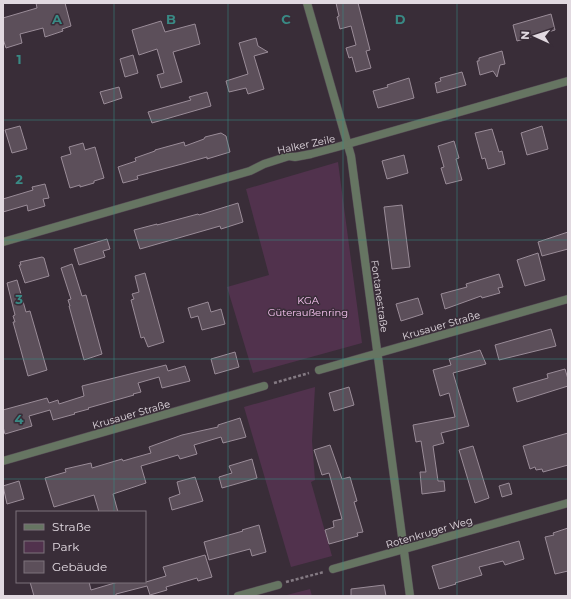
<svg xmlns="http://www.w3.org/2000/svg" width="571" height="599" font-family="Montserrat,sans-serif">
  <rect width="100%" height="100%" fill="#392d38"/>
  <g fill="#51324d">
    <path d="M 338,162 L 362,343 L 253,373 L 227,287 L 269,275 L 246,189 Z"/>
    <path d="M 315,387 L 312,441 L 315,480 L 311,482 L 332,556 L 291,567 L 244,407 Z"/>
    <path d="M 310,589 L 312,596 L 283,596 Z"/>
  </g>
  <g fill="#5c4f5a" stroke="#9a8c98">
    <path d="M 36,3 L 65,3 L 71,26 L 62,29 L 63,31 L 45,37 L 43,28 L 20,34 L 22,43 L 6,48 L 3,39 L 3,18 L 37,8 Z"/>
    <path d="M 336,3 L 358,3 L 370,50 L 366,51 L 371,68 L 356,72 L 352,57 L 349,58 L 346,48 L 356,45 L 351,26 L 340,29 L 337,17 L 339,16 Z"/>
    <path d="M 551,14 L 555,30 L 517,41 L 513,25 Z"/>
    <path d="M 161,21 L 165,32 L 195,24 L 200,44 L 173,52 L 182,82 L 161,88 L 157,75 L 164,73 L 157,49 L 139,55 L 132,30 Z"/>
    <path d="M 256,38 L 258,46 L 268,52 L 254,56 L 264,89 L 248,94 L 246,88 L 229,92 L 226,81 L 248,74 L 239,43 Z"/>
    <path d="M 502,51 L 505,64 L 500,65 L 497,77 L 493,71 L 480,75 L 477,61 L 479,61 L 479,58 Z"/>
    <path d="M 133,55 L 138,73 L 125,77 L 120,59 Z"/>
    <path d="M 462,72 L 466,85 L 437,93 L 435,83 L 441,81 L 440,78 Z"/>
    <path d="M 409,78 L 414,98 L 378,108 L 373,91 L 388,87 L 387,85 Z"/>
    <path d="M 119,87 L 122,98 L 104,104 L 100,92 Z"/>
    <path d="M 207,92 L 211,106 L 152,123 L 148,112 L 191,100 L 189,97 Z"/>
    <path d="M 20,126 L 27,149 L 12,153 L 5,130 Z"/>
    <path d="M 542,126 L 548,149 L 527,155 L 521,133 Z"/>
    <path d="M 492,129 L 499,152 L 502,151 L 505,164 L 488,169 L 485,158 L 482,159 L 475,133 Z"/>
    <path d="M 221,133 L 226,136 L 230,152 L 207,159 L 207,157 L 182,164 L 137,176 L 138,179 L 123,183 L 118,167 L 136,161 L 135,158 L 155,151 L 155,150 L 184,142 L 185,146 L 204,139 L 205,137 Z"/>
    <path d="M 454,141 L 459,158 L 456,159 L 462,180 L 446,184 L 441,168 L 444,167 L 438,146 Z"/>
    <path d="M 83,143 L 85,150 L 95,147 L 104,178 L 94,181 L 94,183 L 80,187 L 80,185 L 70,188 L 61,157 L 71,154 L 69,147 Z"/>
    <path d="M 404,155 L 408,173 L 387,179 L 382,161 Z"/>
    <path d="M 45,184 L 49,198 L 43,199 L 45,206 L 28,211 L 27,205 L 3,212 L 3,199 L 33,190 L 32,187 Z"/>
    <path d="M 238,203 L 243,222 L 221,229 L 220,226 L 140,249 L 134,230 L 157,224 L 157,225 L 198,214 L 199,215 Z"/>
    <path d="M 402,205 L 410,267 L 392,269 L 384,207 Z"/>
    <path d="M 568,232 L 568,249 L 542,256 L 538,242 Z"/>
    <path d="M 107,239 L 110,249 L 103,251 L 105,257 L 79,265 L 74,249 Z"/>
    <path d="M 538,253 L 545,280 L 525,286 L 517,260 Z"/>
    <path d="M 42,257 L 44,258 L 49,276 L 25,283 L 19,265 L 21,265 L 20,262 Z"/>
    <path d="M 72,264 L 82,296 L 86,295 L 102,354 L 84,360 L 69,306 L 70,306 L 68,300 L 71,299 L 61,268 Z"/>
    <path d="M 145,273 L 164,342 L 148,347 L 144,337 L 141,338 L 131,300 L 134,299 L 132,294 L 139,292 L 135,276 Z"/>
    <path d="M 499,274 L 503,287 L 498,288 L 500,293 L 482,298 L 481,296 L 445,309 L 441,294 L 467,287 L 466,284 Z"/>
    <path d="M 17,280 L 26,312 L 30,311 L 47,370 L 28,376 L 13,322 L 15,322 L 13,316 L 15,315 L 7,283 Z"/>
    <path d="M 418,298 L 423,314 L 401,321 L 396,304 Z"/>
    <path d="M 208,302 L 211,312 L 221,309 L 225,324 L 202,330 L 198,316 L 191,318 L 188,308 Z"/>
    <path d="M 551,329 L 556,346 L 499,360 L 495,345 Z"/>
    <path d="M 480,350 L 486,364 L 453,373 L 469,426 L 441,433 L 444,443 L 433,446 L 438,481 L 444,481 L 445,491 L 422,494 L 420,472 L 426,472 L 421,441 L 416,442 L 413,425 L 455,417 L 449,393 L 440,396 L 433,370 L 451,365 L 449,359 Z"/>
    <path d="M 235,352 L 239,367 L 215,374 L 211,359 Z"/>
    <path d="M 166,365 L 168,371 L 185,366 L 190,381 L 162,388 L 159,377 L 138,383 L 141,392 L 133,394 L 134,395 L 88,408 L 89,409 L 74,413 L 75,414 L 53,420 L 50,410 L 29,416 L 32,426 L 5,434 L 3,427 L 3,410 L 47,398 L 49,403 L 58,400 L 59,404 L 84,396 L 82,386 Z"/>
    <path d="M 565,369 L 568,379 L 568,386 L 517,402 L 513,388 L 548,378 L 547,374 Z"/>
    <path d="M 349,387 L 354,405 L 334,411 L 329,393 Z"/>
    <path d="M 240,418 L 246,437 L 223,443 L 221,437 L 194,445 L 197,454 L 180,459 L 178,455 L 141,466 L 146,483 L 113,494 L 118,512 L 99,512 L 94,495 L 54,507 L 45,478 L 66,472 L 65,469 L 91,463 L 92,468 L 122,459 L 123,461 L 133,458 L 151,453 L 149,447 L 182,435 L 218,427 L 218,425 Z"/>
    <path d="M 568,433 L 568,465 L 543,472 L 542,469 L 536,470 L 535,467 L 530,469 L 523,446 Z"/>
    <path d="M 330,445 L 342,479 L 350,477 L 357,501 L 354,502 L 363,532 L 357,533 L 358,536 L 329,544 L 325,530 L 334,527 L 333,521 L 342,519 L 329,473 L 322,475 L 314,450 Z"/>
    <path d="M 473,446 L 489,498 L 475,503 L 459,450 Z"/>
    <path d="M 252,459 L 257,478 L 222,488 L 219,477 L 232,473 L 229,466 Z"/>
    <path d="M 195,477 L 203,501 L 172,510 L 169,498 L 180,494 L 177,482 Z"/>
    <path d="M 19,481 L 24,499 L 7,504 L 3,486 Z"/>
    <path d="M 509,483 L 512,494 L 502,497 L 499,486 Z"/>
    <path d="M 259,525 L 266,552 L 252,556 L 250,549 L 209,560 L 204,542 L 243,531 L 242,530 Z"/>
    <path d="M 568,528 L 568,571 L 555,574 L 545,537 L 554,535 L 553,533 Z"/>
    <path d="M 519,541 L 524,559 L 505,565 L 503,561 L 479,567 L 482,575 L 455,583 L 456,584 L 439,589 L 432,566 Z"/>
    <path d="M 205,555 L 212,577 L 198,581 L 197,578 L 166,587 L 167,590 L 150,595 L 147,586 L 116,594 L 116,596 L 34,596 L 30,582 L 89,582 L 91,590 L 118,582 L 146,582 L 166,576 L 163,567 Z"/>
    <path d="M 384,585 L 386,596 L 351,596 L 351,589 Z"/>
  </g>
  <g fill="none" stroke-linecap="round" stroke-linejoin="round">
    <g stroke="#544953" stroke-width="9">
      <g id="minor">
        <path d="M 307,3 L 351,156 L 410,596"/>
        <path d="M 3,242 L 250,171 L 264,164 L 289,156 L 295,157 L 311,154 L 337,147 L 568,81"/>
        <path d="M 319,370 L 568,299"/>
        <path d="M 3,461 L 264,386"/>
        <path d="M 333,569 L 568,503"/>
        <path d="M 238,596 L 278,585"/>
      </g>
    </g>
    <g stroke="#847a83" stroke-width="2.5" stroke-dasharray="3 2" stroke-linecap="butt">
      <path d="M 274,383 L 309,373"/>
      <path d="M 286,582 L 324,572"/>
    </g>
    <use href="#minor" stroke="#667562" stroke-width="8"/>
  </g>
  <path fill="none" stroke="#398a85" stroke-width="1" stroke-opacity="0.55" d="M 114,3 L 114,512M 228,3 L 228,596M 343,3 L 343,596M 457,3 L 457,596M 3,120 L 568,120M 3,240 L 568,240M 3,359 L 568,359M 3,479 L 568,479M 114,582 L 114,596"/>
  <g text-anchor="middle" stroke-width="3" stroke-linejoin="round" paint-order="stroke">
    <g font-size="10" fill="#e1d9e0" stroke="#392d38">
      <text transform="translate(306 144) rotate(-12)" y="4">Halker Zeile</text>
      <text transform="translate(380 296) rotate(82)" y="4">Fontanestraße</text>
      <text transform="translate(441 325) rotate(-16)" y="4">Krusauer Straße</text>
      <text transform="translate(131 414) rotate(-16)" y="4">Krusauer Straße</text>
      <text transform="translate(429 532) rotate(-16)" y="4">Rotenkruger Weg</text>
    </g>
    <g font-size="10" fill="#f9c4f2" stroke="#392d38">
      <text x="308" y="304">KGA<tspan x="308" dy="12">Güteraußenring</tspan></text>
    </g>
  </g>
  <g font-size="13" text-anchor="middle" font-weight="bold" fill="#398a85" stroke="#392d38" stroke-width="3" stroke-linejoin="round" paint-order="stroke">
    <text x="57" y="24">A</text>
    <text x="171" y="24">B</text>
    <text x="286" y="24">C</text>
    <text x="400" y="24">D</text>
    <text x="19" y="64">1</text>
    <text x="19" y="184">2</text>
    <text x="19" y="304">3</text>
    <text x="19" y="424">4</text>
  </g>
  <rect width="571" height="599" fill="none" stroke="#e1d9e0" stroke-width="8"/>
  <rect x="16" y="511" width="130" height="72" fill="#392d38" stroke="#7c727b"/>
  <rect x="24" y="524" width="20" height="6" fill="#667562" stroke="#7c727b"/>
  <text x="52" y="531" font-size="12" fill="#e1d9e0">Straße</text>
  <rect x="24" y="541" width="20" height="12" fill="#51324d" stroke="#7c727b"/>
  <text x="52" y="551" font-size="12" fill="#e1d9e0">Park</text>
  <rect x="24" y="561" width="20" height="12" fill="#5c4f5a" stroke="#7c727b"/>
  <text x="52" y="571" font-size="12" fill="#e1d9e0">Gebäude</text>
  <g transform="translate(535 36) rotate(273)" stroke="#392d38" stroke-width="3" paint-order="stroke">
  <path d="M0-3L7 15L0 10L-7 15Z" fill="#e1d9e0"/>
  <text y="-6" font-size="11" font-weight="bold" text-anchor="middle" fill="#e1d9e0">N</text>
  </g>
</svg>
